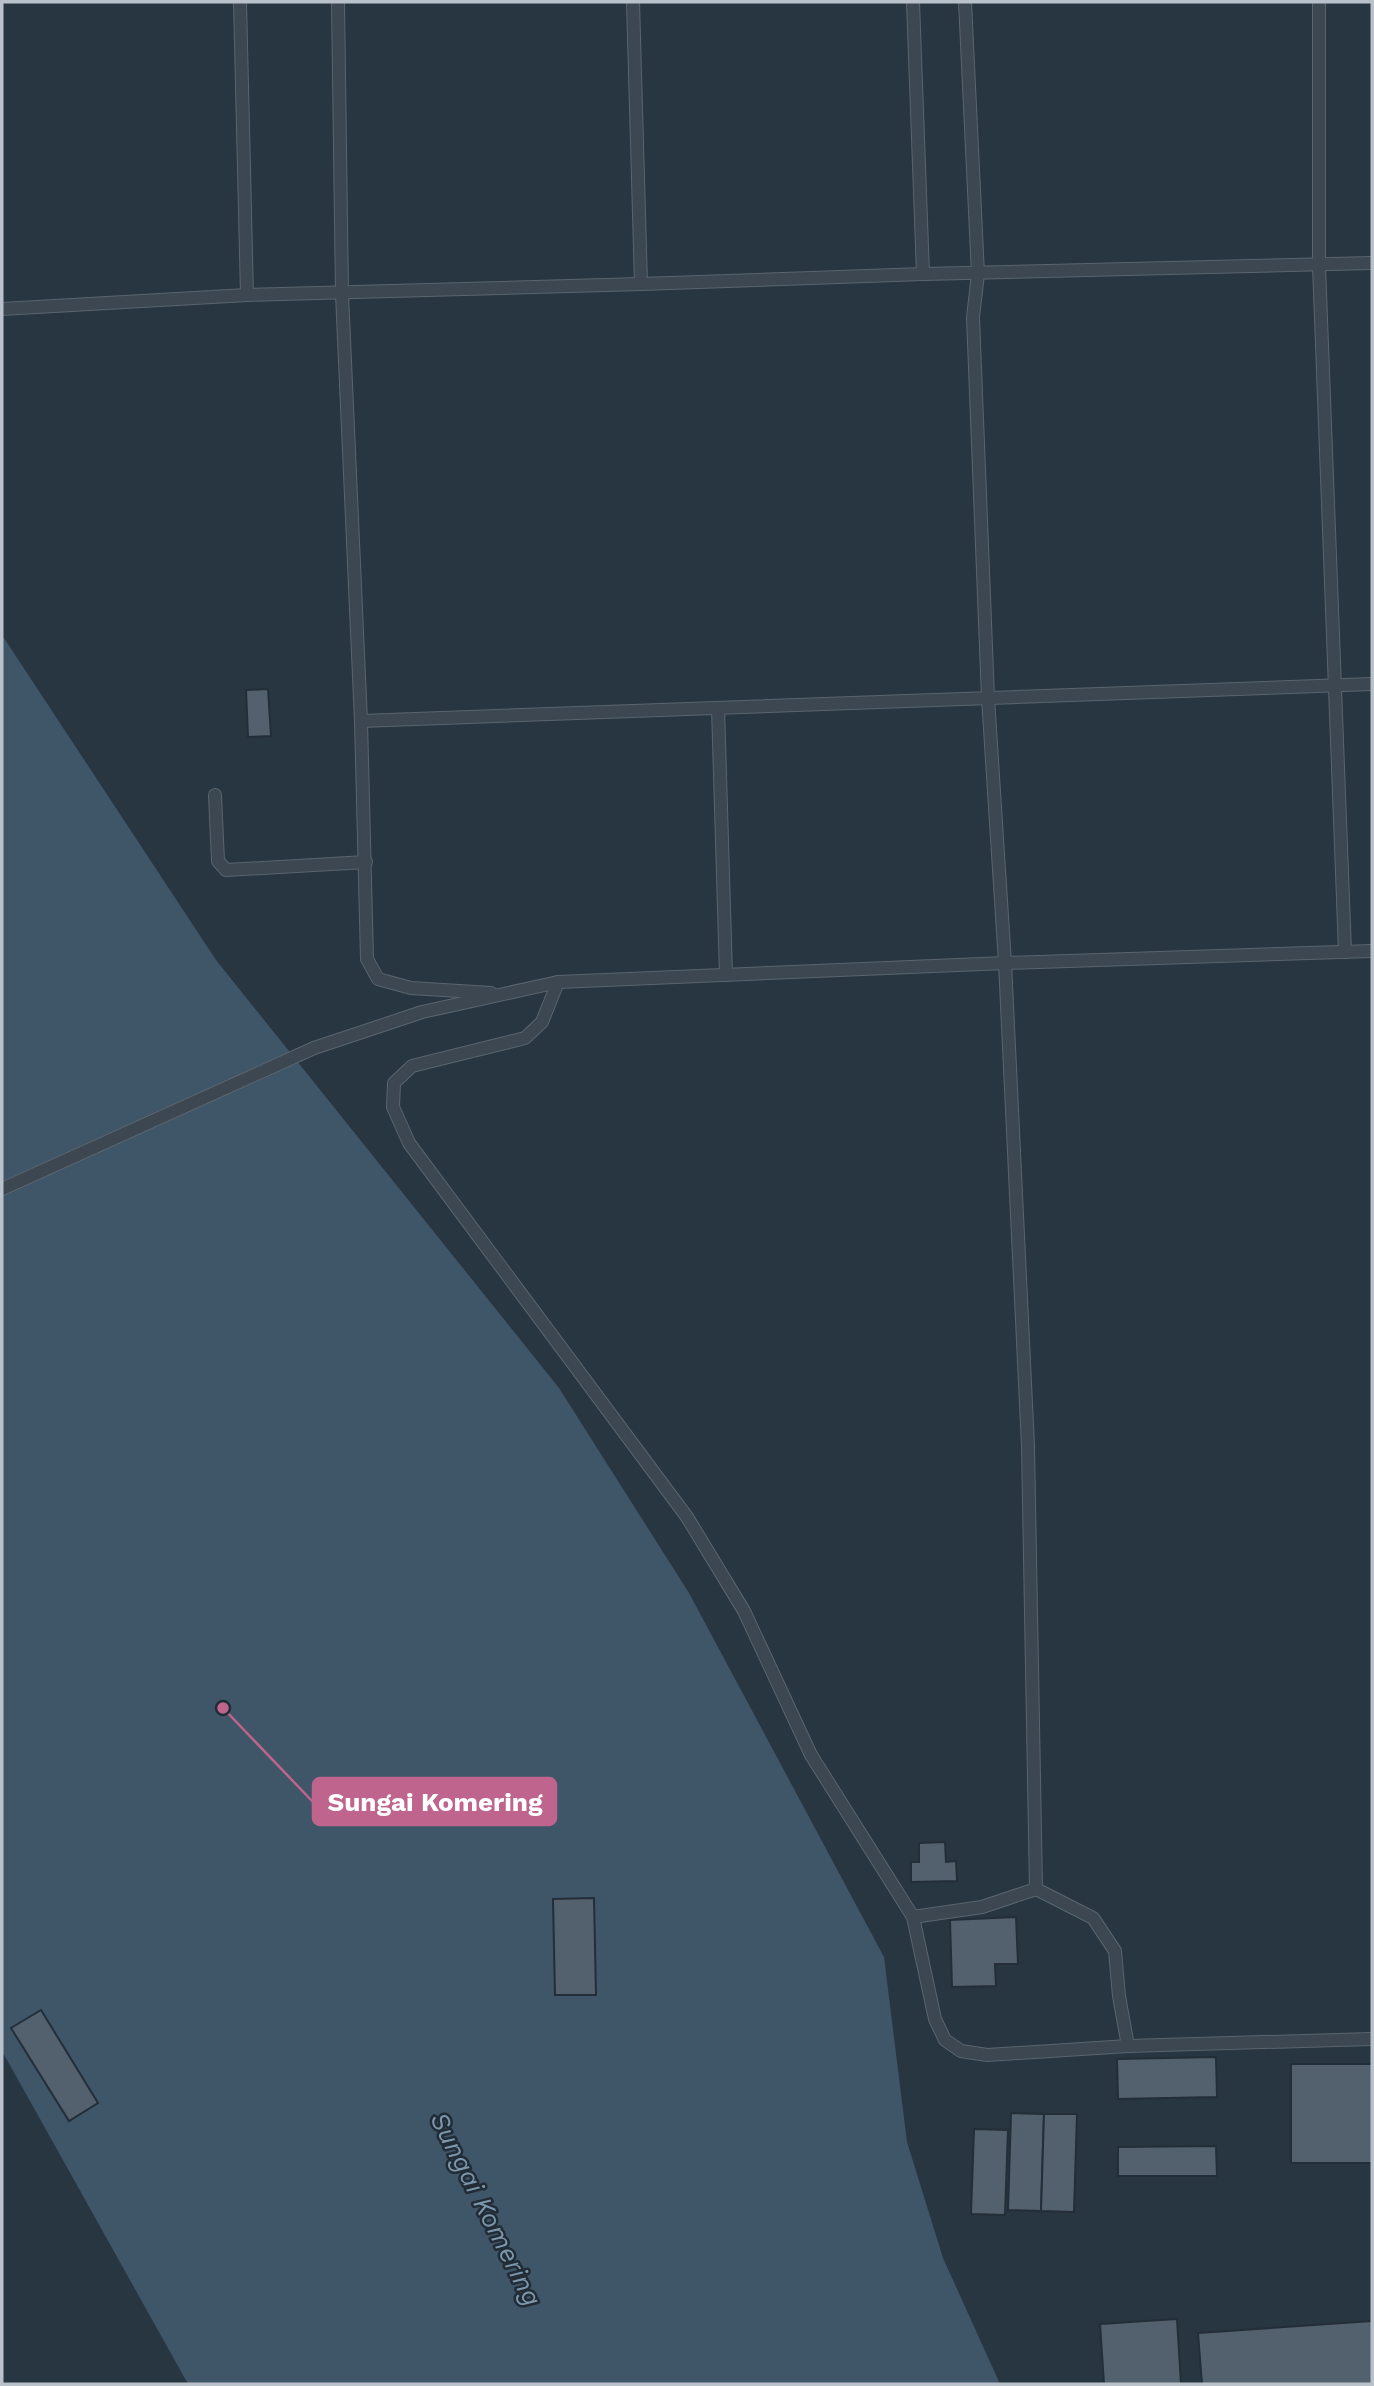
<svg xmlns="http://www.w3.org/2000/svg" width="1374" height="2386" font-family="'Work Sans',sans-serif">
  <rect width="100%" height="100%" fill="#283641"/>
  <path fill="#3f5568" d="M 2,635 L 216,960 L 559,1388 L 689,1593 L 884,1957 L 907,2142 L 943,2258 L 1000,2384 L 188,2384 L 2,2051 Z"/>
  <g fill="#53616e" stroke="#232e38" stroke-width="2">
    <path d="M 268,689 L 271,736 L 248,737 L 246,690 Z"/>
    <path d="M 945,1842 L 946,1862 L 956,1861 L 957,1881 L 911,1882 L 911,1862 L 919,1862 L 919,1843 Z"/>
    <path d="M 594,1898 L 596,1995 L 555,1995 L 553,1899 Z"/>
    <path d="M 1016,1917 L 1018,1964 L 995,1964 L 996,1986 L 952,1987 L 950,1920 Z"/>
    <path d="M 41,2010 L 98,2103 L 69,2121 L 11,2028 Z"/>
    <path d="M 1216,2057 L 1217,2097 L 1118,2099 L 1117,2059 Z"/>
    <rect x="1291" y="2064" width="81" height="99"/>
    <path d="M 1011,2113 L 1044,2114 L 1041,2211 L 1008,2210 Z"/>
    <path d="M 1044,2114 L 1077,2114 L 1074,2212 L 1041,2211 Z"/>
    <path d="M 974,2129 L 1008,2130 L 1005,2215 L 971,2214 Z"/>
    <path d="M 1216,2146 L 1217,2176 L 1118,2176 L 1118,2147 Z"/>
    <path d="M 1177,2319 L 1181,2384 L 1104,2384 L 1100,2324 Z"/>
    <path d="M 1372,2321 L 1372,2384 L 1202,2384 L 1198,2333 Z"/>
  </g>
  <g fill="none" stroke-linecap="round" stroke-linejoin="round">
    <g stroke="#5a656e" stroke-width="14">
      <g id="lane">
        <path d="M 240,2 L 247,295"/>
        <path d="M 338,2 L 342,294 L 361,721 L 367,959 L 378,979 L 411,988 L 491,993"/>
        <path d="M 633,2 L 641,284 L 923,274 L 1372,263"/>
        <path d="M 913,2 L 923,274"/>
        <path d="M 965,2 L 978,274 L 973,317 L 988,698 L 1005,963 L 1028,1446 L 1036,1889 L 1093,1918 L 1115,1951 L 1119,1996 L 1128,2046"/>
        <path d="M 1319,2 L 1319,266 L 1345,952"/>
        <path d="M 2,309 L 247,295 L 641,284"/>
        <path d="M 718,708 L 726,975"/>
        <path d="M 361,721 L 1372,684"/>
        <path d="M 215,795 L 218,861 L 226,870 L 366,862"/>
        <path d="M 558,982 L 542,1022 L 525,1038 L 412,1066 L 394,1083 L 393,1107 L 409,1143 L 687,1517 L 744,1611 L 811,1755 L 913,1917 L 935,2019 L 945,2040 L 961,2051 L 987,2055 L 1128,2046 L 1372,2039"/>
        <path d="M 2,1189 L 314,1048 L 422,1012 L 558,982 L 1005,963 L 1372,951"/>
        <path d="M 913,1917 L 982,1907 L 1036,1889"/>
      </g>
    </g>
    <use href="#lane" stroke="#3c4751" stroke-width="12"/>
  </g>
  <g text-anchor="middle" stroke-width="5" stroke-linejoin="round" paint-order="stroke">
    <g font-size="26" font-style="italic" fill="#7c96ab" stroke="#212c36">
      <text transform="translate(486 2209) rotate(63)" y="9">Sungai Komering</text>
    </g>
  </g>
  <path fill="none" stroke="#be648d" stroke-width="2.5" d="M223 1708L313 1802"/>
  <circle fill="#be648d" stroke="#212c36" stroke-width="2.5" cx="223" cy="1708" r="7"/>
  <rect fill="#be648d" stroke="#be648d" stroke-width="2.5" x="313" y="1778" width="243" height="47" rx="7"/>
  <g font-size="26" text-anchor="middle" font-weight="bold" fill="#fff">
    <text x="435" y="1811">Sungai Komering</text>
  </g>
  <rect width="1374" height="2386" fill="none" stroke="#b9c2cb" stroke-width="7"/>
</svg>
